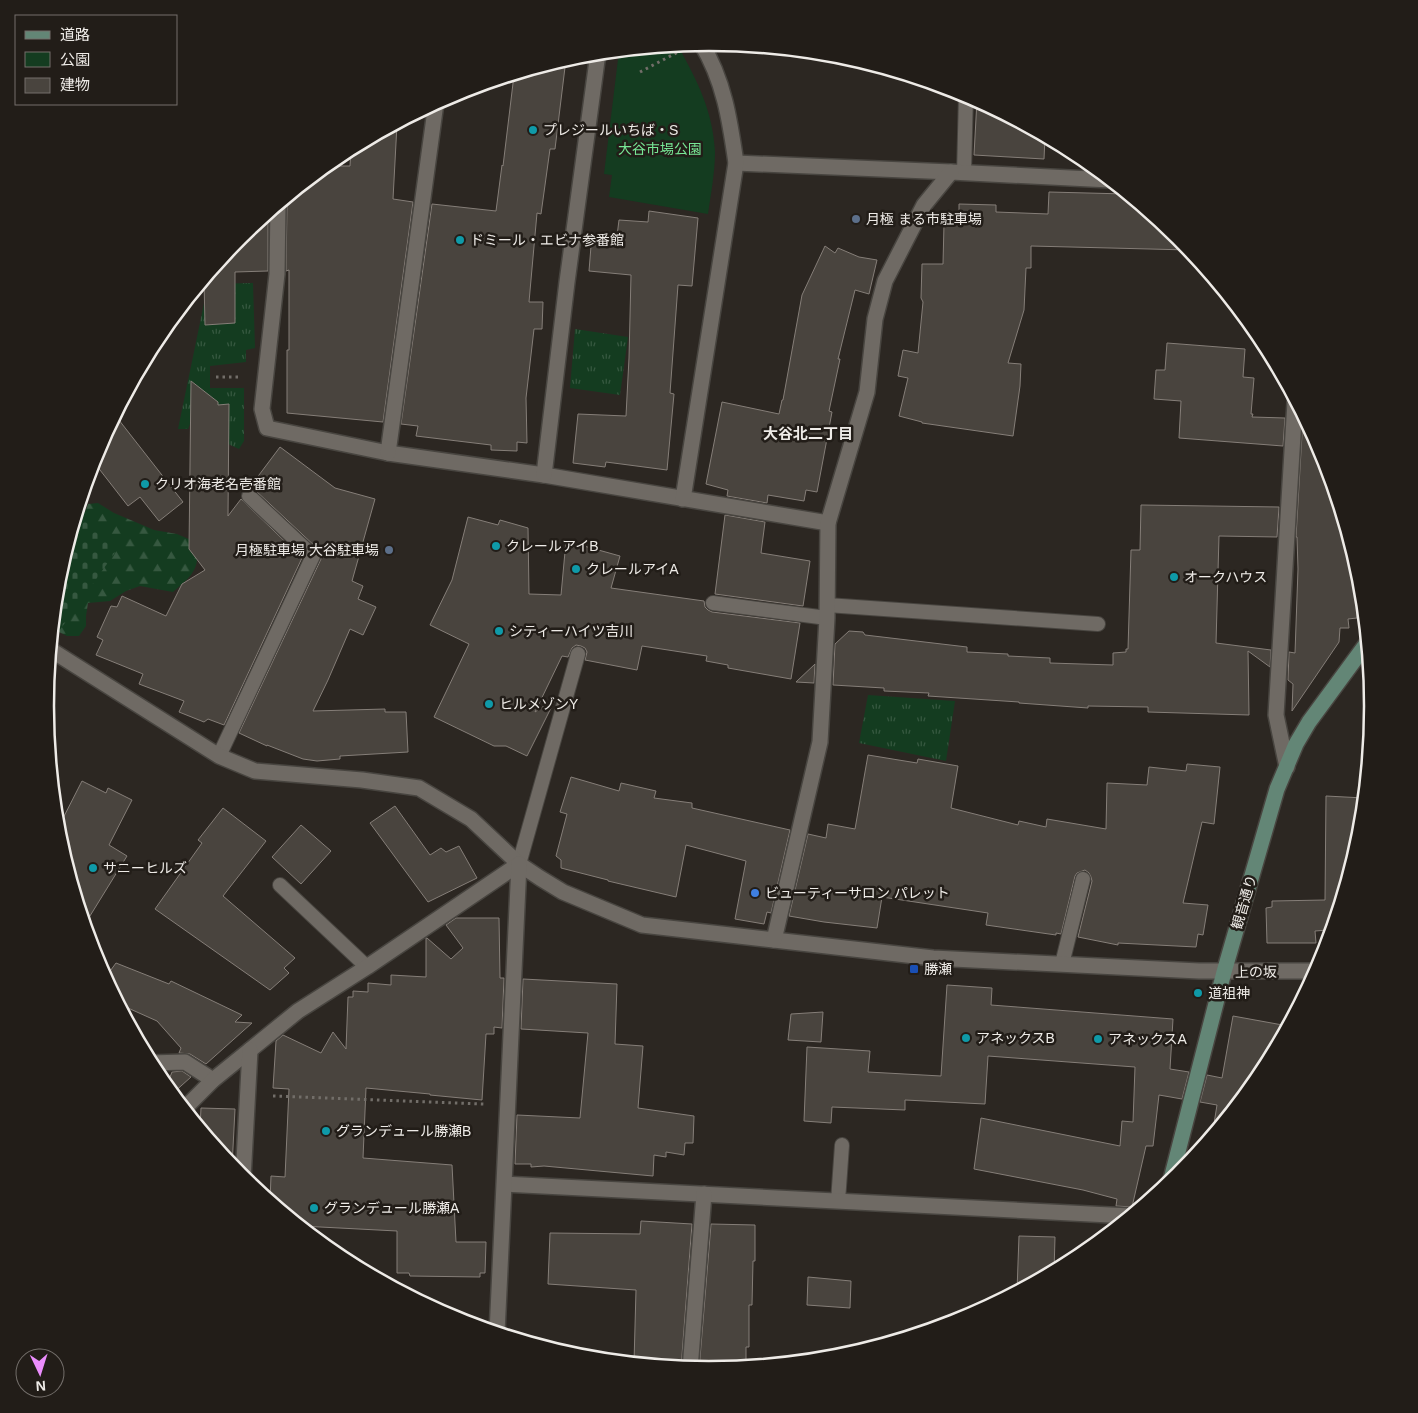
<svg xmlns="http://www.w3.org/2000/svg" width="1418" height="1413" font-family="Arial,'Noto Sans JP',sans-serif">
  <defs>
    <pattern id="grass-tufts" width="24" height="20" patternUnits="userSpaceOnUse" patternTransform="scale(1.25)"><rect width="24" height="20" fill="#143c20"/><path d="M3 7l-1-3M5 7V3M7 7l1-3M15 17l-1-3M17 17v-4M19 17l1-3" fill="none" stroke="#365840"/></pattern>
    <pattern id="forest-firs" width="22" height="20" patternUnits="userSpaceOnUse" patternTransform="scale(1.25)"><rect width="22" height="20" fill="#143c20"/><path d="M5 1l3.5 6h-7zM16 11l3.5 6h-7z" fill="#365840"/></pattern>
    <pattern id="cemetery-stones" width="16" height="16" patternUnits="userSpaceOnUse" patternTransform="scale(1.25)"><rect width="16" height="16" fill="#143c20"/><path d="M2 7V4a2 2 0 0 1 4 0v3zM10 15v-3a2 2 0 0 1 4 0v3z" fill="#365840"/></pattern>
  </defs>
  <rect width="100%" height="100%" fill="#2c2722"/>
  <g fill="url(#grass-tufts)">
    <path d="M 253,283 L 255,348 L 246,350 L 246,362 L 210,366 L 210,388 L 244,388 L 244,441 L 239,449 L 219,440 L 190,424 L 188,429 L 178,429 L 208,284 Z"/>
    <path d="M 575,329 L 628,337 L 620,395 L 570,388 Z"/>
    <path d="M 868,695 L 955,701 L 946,761 L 859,743 Z"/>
  </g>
  <path fill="url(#forest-firs)" d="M 98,503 L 114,513 L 133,521 L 154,530 L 177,534 L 191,540 C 193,545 197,551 197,556 C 198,573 184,582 173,592 L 140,586 L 126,591 L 110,601 L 88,603 L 86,616 L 86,626 L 79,636 L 67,636 L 59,632 L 64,556 L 68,542 L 82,520 L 88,504 Z"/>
  <path fill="url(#cemetery-stones)" d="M 79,507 L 119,547 L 57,634 L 53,630 L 58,577 Z"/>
  <path fill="#143c20" d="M 678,46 C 697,80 713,111 715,152 C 715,172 711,193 708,214 L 609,197 L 612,175 L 604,174 L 619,51 Z"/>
  <g fill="#49443e" stroke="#857e78">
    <path d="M 566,59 L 555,149 L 550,149 L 541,214 L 537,213 L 529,302 L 543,302 L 542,329 L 534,329 L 526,398 L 527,443 L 517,442 L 517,451 L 491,450 L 491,445 L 416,436 L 418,426 L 401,424 L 432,204 L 496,211 L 502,165 L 503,166 L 514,75 Z"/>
    <path d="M 977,100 L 1045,137 L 1044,159 L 974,155 Z"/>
    <path d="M 397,124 L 393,199 L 413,202 L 383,422 L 287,413 L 287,350 L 289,350 L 289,270 L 286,271 L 287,205 L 285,199 L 326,166 L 350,166 L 351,149 Z"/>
    <path d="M 1049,192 L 1126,194 L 1179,237 L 1189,250 L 1031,246 L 1031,268 L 1026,268 L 1024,310 L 1008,363 L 1021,364 L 1020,386 L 1013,436 L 922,423 L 922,422 L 899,416 L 908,378 L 898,376 L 903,350 L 918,353 L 923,302 L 921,298 L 922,264 L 943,264 L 944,224 L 959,224 L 959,204 L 996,205 L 996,212 L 1048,214 Z"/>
    <path d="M 649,211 L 698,218 L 692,286 L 678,285 L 670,393 L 674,394 L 667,470 L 606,462 L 605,467 L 573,463 L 578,414 L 626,416 L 629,358 L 631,275 L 589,271 L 592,234 L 617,236 L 619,220 L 648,222 Z"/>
    <path d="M 268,213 L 268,271 L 235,272 L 235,323 L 205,325 L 204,280 L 240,237 Z"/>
    <path d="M 825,246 L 835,253 L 838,248 L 859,257 L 877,260 L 869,294 L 855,290 L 838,359 L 840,359 L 829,411 L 832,412 L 817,492 L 806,490 L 804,501 L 768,495 L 767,503 L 727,496 L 728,490 L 706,484 L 722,402 L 779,414 L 782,400 L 783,400 L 802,295 Z"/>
    <path d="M 1167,343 L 1245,349 L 1243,377 L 1254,378 L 1251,414 L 1253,414 L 1252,417 L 1285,418 L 1283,446 L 1179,438 L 1181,401 L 1154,399 L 1156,370 L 1165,370 Z"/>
    <path d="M 191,381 L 218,402 L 218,405 L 229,404 L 228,516 L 241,499 L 302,558 L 224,725 L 208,719 L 204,722 L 179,712 L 184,701 L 139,684 L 143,674 L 96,655 L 103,640 L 97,637 L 111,606 L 117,607 L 122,596 L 166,616 L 182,584 L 205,570 L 189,549 Z"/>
    <path d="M 115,415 L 183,502 L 159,521 L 140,497 L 128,506 L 93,461 L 96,452 Z"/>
    <path d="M 1303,417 L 1323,453 L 1360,577 L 1361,583 L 1355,583 L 1357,618 L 1348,619 L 1349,628 L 1340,628 L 1339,642 L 1292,711 L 1293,684 L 1288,680 L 1289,652 L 1295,653 L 1298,569 L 1297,537 L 1296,537 Z"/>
    <path d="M 280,447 L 335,488 L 375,499 L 352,581 L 363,586 L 358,599 L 376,607 L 363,635 L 350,629 L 328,680 L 313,711 L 385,709 L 385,712 L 406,712 L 408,752 L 340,756 L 340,759 L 317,761 L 303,759 L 267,745 L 267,746 L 239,733 L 321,559 L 321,554 L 319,550 L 255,490 L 250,487 Z"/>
    <path d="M 1141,505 L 1279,507 L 1277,537 L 1219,536 L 1216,643 L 1271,650 L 1270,667 L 1248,651 L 1249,715 L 1148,712 L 1148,707 L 1088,706 L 1088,708 L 1019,703 L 1019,702 L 928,696 L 929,693 L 884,691 L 884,688 L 833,685 L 835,644 L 849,631 L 863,632 L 865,635 L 967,647 L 967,652 L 1008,654 L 1008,656 L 1050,658 L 1050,663 L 1113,665 L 1113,653 L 1126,652 L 1126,649 L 1128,649 L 1131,550 L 1140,550 Z"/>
    <path d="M 725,515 L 765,522 L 761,553 L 810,561 L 803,606 L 715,594 Z"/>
    <path d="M 468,517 L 498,525 L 500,520 L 528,528 L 529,594 L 561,595 L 566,541 L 620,556 L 611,588 L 704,601 L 705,607 L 708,610 L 712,612 L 800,623 L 791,679 L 728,668 L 728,665 L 706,661 L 707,656 L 642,646 L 637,670 L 585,660 L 587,652 L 585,648 L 581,646 L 576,645 L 572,648 L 568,657 L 562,656 L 535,712 L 556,698 L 527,756 L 506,746 L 494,746 L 434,717 L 469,644 L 430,625 L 452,580 Z"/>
    <path d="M 815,664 L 814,683 L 796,682 Z"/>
    <path d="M 868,755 L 917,763 L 918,759 L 958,766 L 951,808 L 1018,825 L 1019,821 L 1046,827 L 1047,819 L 1106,829 L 1107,783 L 1147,785 L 1149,767 L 1186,771 L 1187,764 L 1220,767 L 1214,824 L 1202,822 L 1183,903 L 1208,905 L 1203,935 L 1198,934 L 1196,947 L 1118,943 L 1118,945 L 1078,937 L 1092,881 L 1091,877 L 1089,873 L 1085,870 L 1077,873 L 1075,876 L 1061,934 L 1056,933 L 1056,935 L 986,925 L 988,913 L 882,897 L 877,928 L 824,922 L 789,916 L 808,834 L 826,838 L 828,824 L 855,829 Z"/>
    <path d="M 571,777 L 619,791 L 621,783 L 656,791 L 654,798 L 692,803 L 692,808 L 790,830 L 771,913 L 767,912 L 764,924 L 735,919 L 746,861 L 686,845 L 676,897 L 608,881 L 608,880 L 561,868 L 561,860 L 556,856 L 567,814 L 560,812 Z"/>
    <path d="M 82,781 L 106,793 L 108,788 L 132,800 L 109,845 L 127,856 L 85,924 L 58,836 L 57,830 Z"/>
    <path d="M 1326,796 L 1364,798 L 1360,836 L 1332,928 L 1328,927 L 1328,930 L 1315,931 L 1316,943 L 1267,943 L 1266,908 L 1272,907 L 1272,901 L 1325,900 Z"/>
    <path d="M 395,806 L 430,855 L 441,848 L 446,852 L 459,846 L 477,878 L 428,902 L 370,823 Z"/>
    <path d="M 223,808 L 266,841 L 223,896 L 295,958 L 284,968 L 289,973 L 270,990 L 155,909 L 202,843 L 198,840 Z"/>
    <path d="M 301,825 L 331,851 L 301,884 L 272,857 Z"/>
    <path d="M 456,918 L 499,918 L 500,978 L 504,978 L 502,1028 L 494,1027 L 494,1034 L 486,1034 L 482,1100 L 430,1095 L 430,1094 L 366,1088 L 363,1158 L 452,1165 L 456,1242 L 486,1242 L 485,1273 L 480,1273 L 480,1277 L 410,1276 L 409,1273 L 397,1273 L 397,1231 L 301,1226 L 270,1201 L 271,1176 L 285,1177 L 289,1089 L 273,1088 L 276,1041 L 283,1035 L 321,1053 L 333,1032 L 346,1049 L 348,997 L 353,997 L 353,991 L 368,992 L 368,983 L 391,985 L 391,975 L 426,977 L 426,938 L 427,938 L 451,959 L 463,948 L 446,925 Z"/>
    <path d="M 116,963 L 169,984 L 171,981 L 242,1015 L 235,1022 L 252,1023 L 206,1064 L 190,1054 L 179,1053 L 181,1048 L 157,1021 L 119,1004 L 105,978 Z"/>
    <path d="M 523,979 L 617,984 L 615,1044 L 643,1046 L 638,1108 L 694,1116 L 693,1143 L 685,1143 L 684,1155 L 666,1152 L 666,1157 L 654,1155 L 653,1176 L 544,1166 L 531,1167 L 531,1164 L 515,1164 L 517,1115 L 580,1118 L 588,1033 L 521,1029 Z"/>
    <path d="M 947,985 L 992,988 L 991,1005 L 1173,1019 L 1170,1069 L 1189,1072 L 1182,1099 L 1159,1095 L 1153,1146 L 1146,1146 L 1132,1207 L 1116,1206 L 1117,1199 L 1083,1190 L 974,1169 L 981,1118 L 1120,1146 L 1122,1121 L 1133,1122 L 1135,1067 L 988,1056 L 985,1104 L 905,1100 L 905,1110 L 832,1107 L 831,1123 L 804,1121 L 807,1047 L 870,1051 L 868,1072 L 941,1076 Z"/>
    <path d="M 823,1012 L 821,1042 L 788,1040 L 791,1014 Z"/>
    <path d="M 1233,1016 L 1288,1026 L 1261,1076 L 1212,1136 L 1217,1105 L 1200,1102 L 1207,1075 L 1222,1078 Z"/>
    <path d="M 182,1071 L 191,1077 L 172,1094 L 166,1087 L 172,1072 Z"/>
    <path d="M 201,1108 L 235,1109 L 232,1167 L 200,1128 Z"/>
    <path d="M 641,1221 L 692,1224 L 681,1368 L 634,1363 L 636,1290 L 548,1284 L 550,1233 L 640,1234 Z"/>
    <path d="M 711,1224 L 755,1225 L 755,1261 L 753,1261 L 752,1305 L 749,1305 L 749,1347 L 746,1347 L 746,1367 L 709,1370 L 699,1370 Z"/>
    <path d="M 1019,1236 L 1055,1237 L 1054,1272 L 1017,1291 Z"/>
    <path d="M 808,1277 L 851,1281 L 850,1308 L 807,1305 Z"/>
  </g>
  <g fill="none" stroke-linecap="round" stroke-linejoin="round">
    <g stroke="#484540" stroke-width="16">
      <g id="lane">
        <path d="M 964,173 L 966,94"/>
        <path d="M 713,603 L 827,618"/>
        <path d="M 827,605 L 1098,624"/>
        <path d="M 219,756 L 313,556 L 249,496"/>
        <path d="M 519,864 L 578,654"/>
        <path d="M 280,885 L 367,967"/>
        <path d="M 1062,964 L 1083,879"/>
        <path d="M 838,1201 L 842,1145"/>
      </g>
    </g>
    <g stroke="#484540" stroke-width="18">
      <g id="street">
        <path d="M 736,163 L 951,172 L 1110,180"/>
        <path d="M 278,205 L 277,274 L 262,409 L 267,428 L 388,453 L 544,475 L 828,523"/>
        <path d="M 388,453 L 436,103"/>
        <path d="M 544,475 L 567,282 L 598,53"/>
        <path d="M 683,499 L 736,163 C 730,121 724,80 701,43"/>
        <path d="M 51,650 L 219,756 L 255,771 L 362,780 L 419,788 L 471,819 L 519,864 L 540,878 L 563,892 L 642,925 L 933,958 L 1199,971 L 1317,971"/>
        <path d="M 1287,767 L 1276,715 L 1295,402"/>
        <path d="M 774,940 L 820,742 L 827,618 L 828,523 L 867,392 L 875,319 L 885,281 L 924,205 L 951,172"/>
        <path d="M 150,1063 L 185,1062 L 213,1080"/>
        <path d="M 184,1109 L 213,1080 L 298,1011 L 367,967 L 519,864"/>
        <path d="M 243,1179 L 250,1050"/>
        <path d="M 505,1184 L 1130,1216"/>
        <path d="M 497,1333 L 519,864"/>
        <path d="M 690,1369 L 704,1194"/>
      </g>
    </g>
    <g stroke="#484540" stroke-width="18">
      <path id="secondary" d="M 1170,1183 L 1224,972 L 1277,789 L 1296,744 L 1309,722 L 1367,643"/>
    </g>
    <g stroke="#726e69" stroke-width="3" stroke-dasharray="2.5 4" stroke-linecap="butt">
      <path d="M 640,72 L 678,52"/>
      <path d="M 216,377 L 240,377"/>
      <path d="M 273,1096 L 484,1104"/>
    </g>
    <use href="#lane" stroke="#6f6a64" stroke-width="14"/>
    <use href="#street" stroke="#6f6a64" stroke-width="15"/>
    <use href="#secondary" stroke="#638676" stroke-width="15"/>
  </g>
  <g fill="#0f9aa8" stroke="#221d18" stroke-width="2">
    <circle cx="533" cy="130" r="5"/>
    <circle cx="460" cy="240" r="5"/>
    <circle cx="145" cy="484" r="5"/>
    <circle cx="496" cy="546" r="5"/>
    <circle cx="576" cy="569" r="5"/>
    <circle cx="1174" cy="577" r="5"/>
    <circle cx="499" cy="631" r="5"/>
    <circle cx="489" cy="704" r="5"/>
    <circle cx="93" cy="868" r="5"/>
    <circle cx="1198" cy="993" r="5"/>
    <circle cx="966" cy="1038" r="5"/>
    <circle cx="1098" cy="1039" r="5"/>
    <circle cx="326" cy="1131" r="5"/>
    <circle cx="314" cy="1208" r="5"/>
  </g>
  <g fill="#5c6f8a" stroke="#221d18" stroke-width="2">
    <circle cx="856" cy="219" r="5"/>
    <circle cx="389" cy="550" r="5"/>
  </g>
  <circle fill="#3f7fe0" stroke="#221d18" stroke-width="2" cx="755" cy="893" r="5"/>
  <rect fill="#1a4fb4" stroke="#221d18" stroke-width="2" x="909" y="964" width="10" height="10" rx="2.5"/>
  <g text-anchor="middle" stroke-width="5" stroke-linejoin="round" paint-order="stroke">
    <g font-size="14" fill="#eeebe7" stroke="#221d18" text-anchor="start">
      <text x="543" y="135">プレジールいちば・S</text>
      <text x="866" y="224">月極 まる市駐車場</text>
      <text x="470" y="245">ドミール・エビナ参番館</text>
      <text x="155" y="489">クリオ海老名壱番館</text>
      <text x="506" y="551">クレールアイB</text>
      <text x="379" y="555" text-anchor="end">月極駐車場 大谷駐車場</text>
      <text x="586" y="574">クレールアイA</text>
      <text x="1184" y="582">オークハウス</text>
      <text x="509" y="636">シティーハイツ吉川</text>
      <text x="499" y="709">ヒルメゾンY</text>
      <text x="103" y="873">サニーヒルズ</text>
      <text x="765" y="898">ビューティーサロン パレット</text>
      <text x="924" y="974">勝瀬</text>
      <text x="1208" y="998">道祖神</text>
      <text x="976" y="1043">アネックスB</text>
      <text x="1108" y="1044">アネックスA</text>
      <text x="336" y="1136">グランデュール勝瀬B</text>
      <text x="324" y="1213">グランデュール勝瀬A</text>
    </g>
    <g font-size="14" fill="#77e695" stroke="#221d18">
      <text x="660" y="154">大谷市場公園</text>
    </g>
    <g font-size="14" fill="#eeebe7" stroke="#221d18">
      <text transform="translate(1244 902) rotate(-74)" y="5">観音通り</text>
      <text transform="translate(1256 972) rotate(-1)" y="5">上の坂</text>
    </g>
    <g font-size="15" font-weight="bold" fill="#eeebe7" stroke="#221d18">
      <text x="808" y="439">大谷北二丁目</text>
    </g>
  </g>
  <path d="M0 0H1418V1413H0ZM54 706a655 655 0 1 1 1310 0a655 655 0 1 1-1310 0Z" fill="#221d18" fill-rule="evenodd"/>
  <path fill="none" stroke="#eeebe7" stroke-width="2.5" d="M54 706a655 655 0 1 1 1310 0a655 655 0 1 1-1310 0Z"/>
  <rect x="15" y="15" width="162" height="90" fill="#221d18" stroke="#746f6b"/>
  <rect x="25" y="31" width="25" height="8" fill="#638676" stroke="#746f6b"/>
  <text x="60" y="40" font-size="15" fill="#eeebe7">道路</text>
  <rect x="25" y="52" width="25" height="15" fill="#143c20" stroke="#746f6b"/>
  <text x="60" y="65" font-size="15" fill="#eeebe7">公園</text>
  <rect x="25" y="78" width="25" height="15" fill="#49443e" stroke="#746f6b"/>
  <text x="60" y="90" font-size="15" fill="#eeebe7">建物</text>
  <g transform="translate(40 1373) rotate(176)"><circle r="24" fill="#221d18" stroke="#746f6b"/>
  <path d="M0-4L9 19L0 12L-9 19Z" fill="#eb8dfc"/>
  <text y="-8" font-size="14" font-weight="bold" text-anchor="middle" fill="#eeebe7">N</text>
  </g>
</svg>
